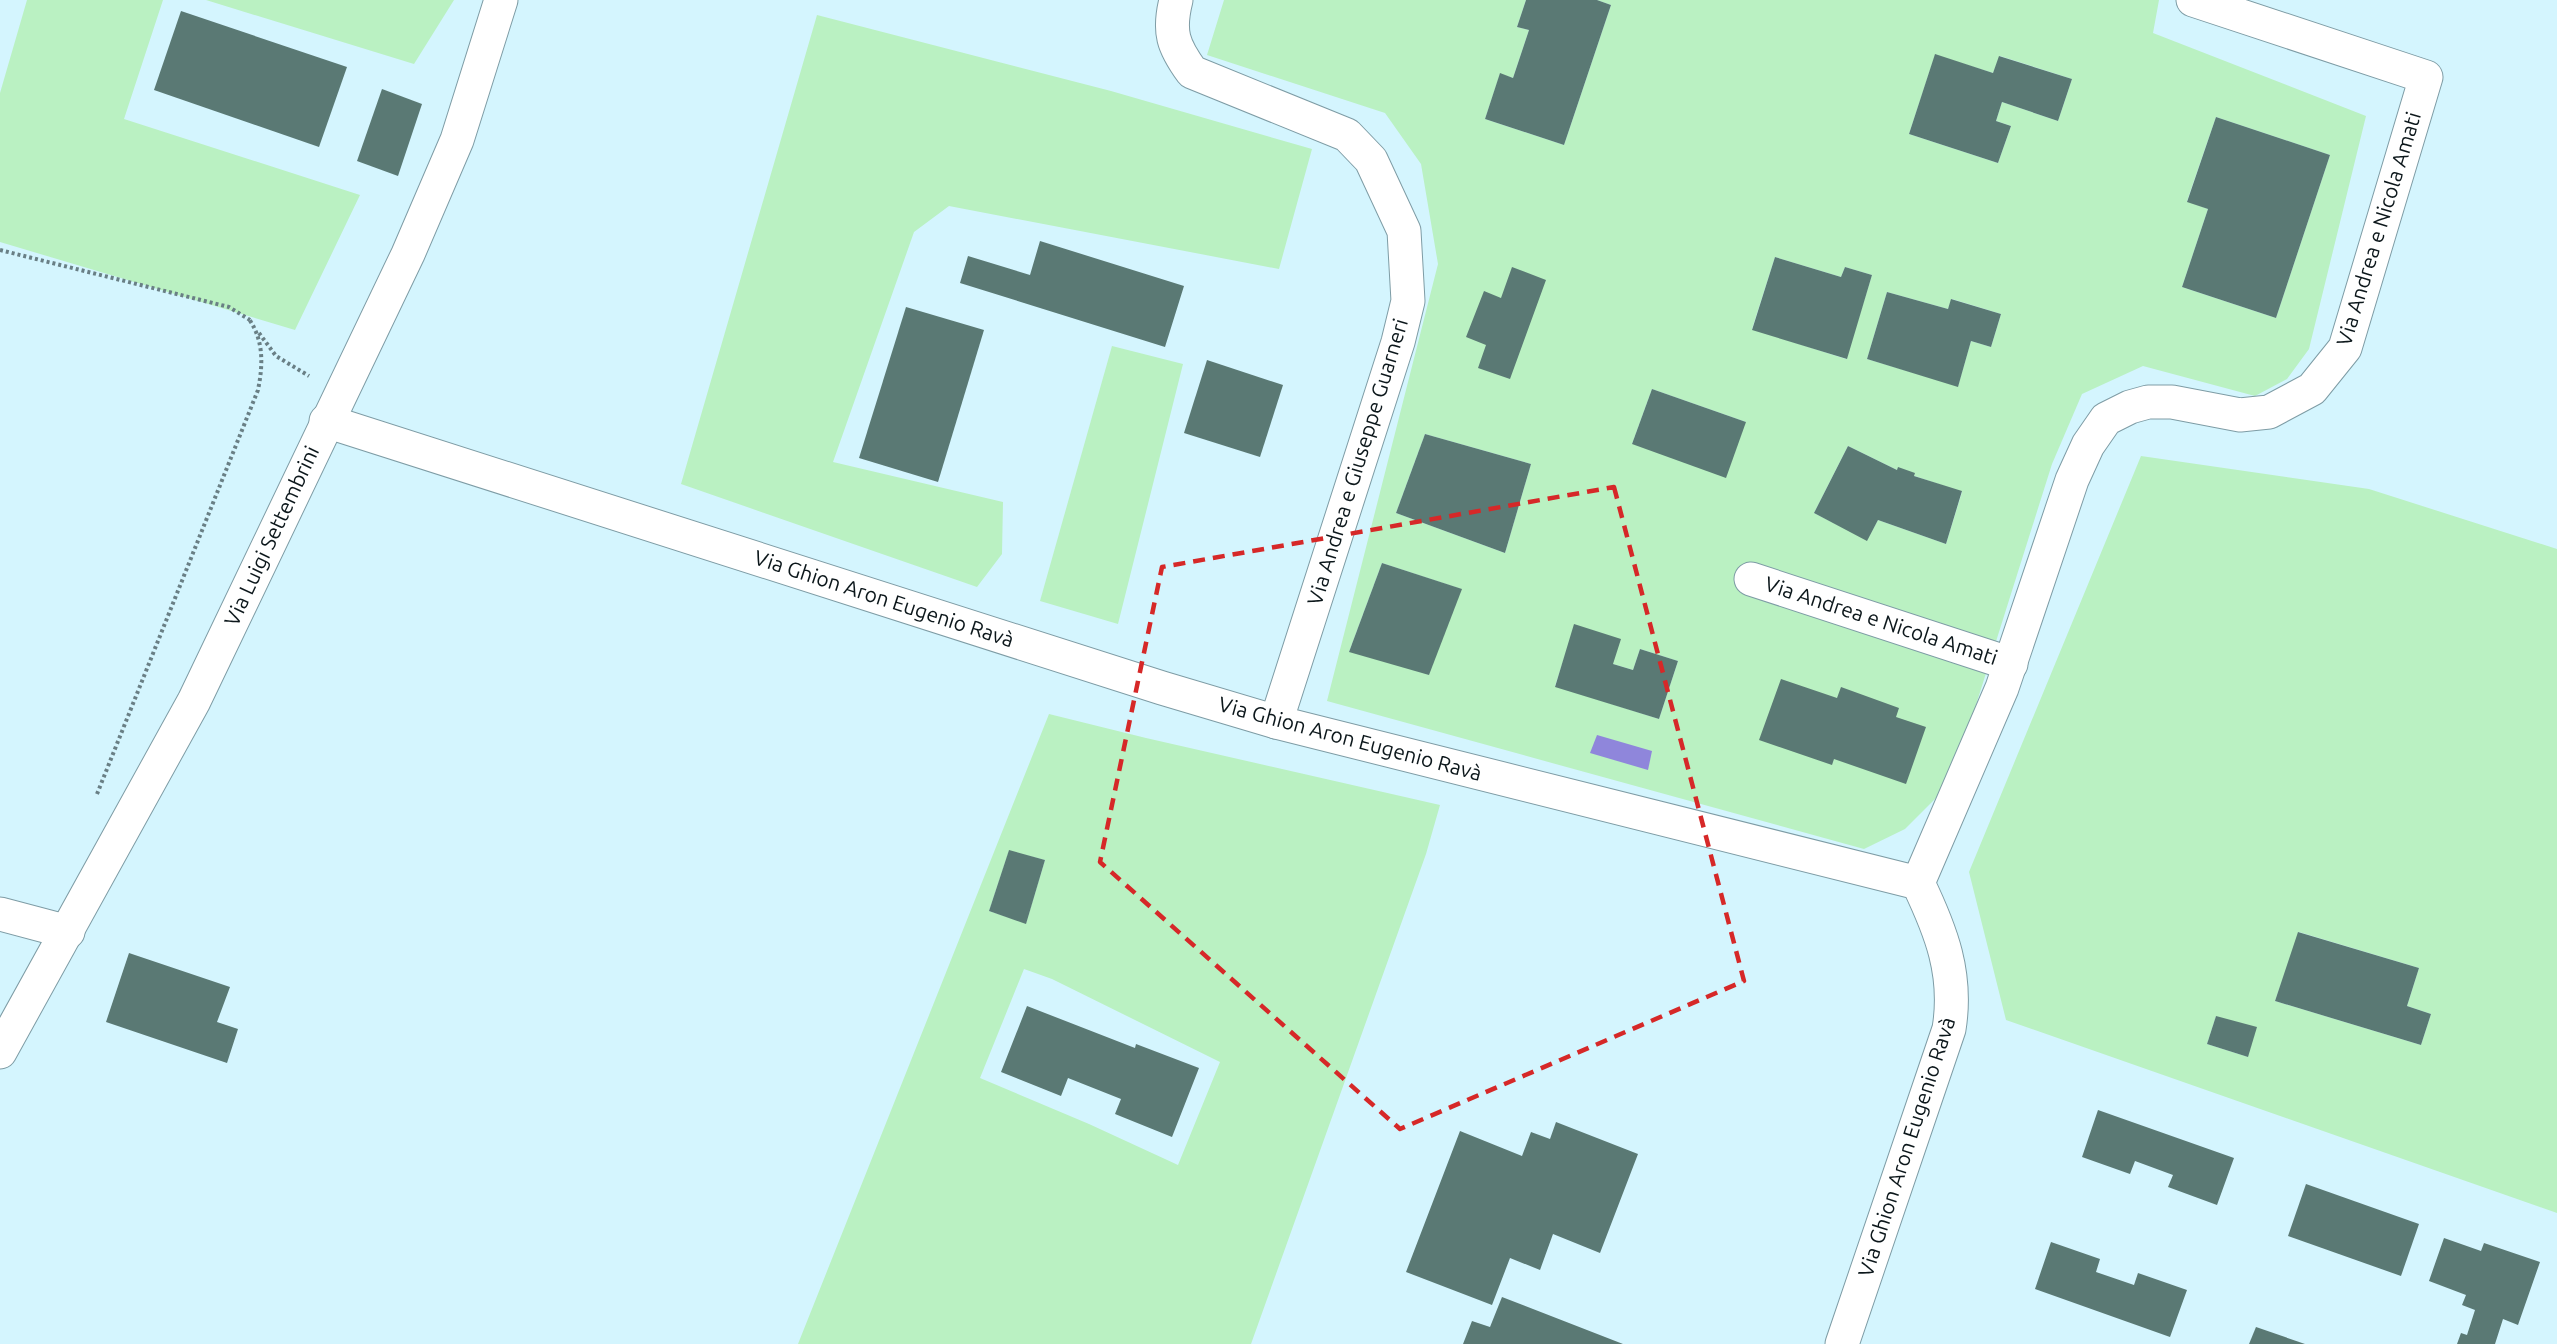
<svg xmlns="http://www.w3.org/2000/svg" width="2557" height="1344" font-family="Ubuntu,sans-serif">
  <rect width="100%" height="100%" fill="#d4f5fe"/>
  <g fill="#baf1c2" fill-rule="evenodd">
    <path d="M 27,0 L 163,0 L 124,119 L 360,195 L 295,330 L 0,242 L 0,93 Z"/>
    <path d="M 206,0 L 454,0 L 414,64 Z"/>
    <path d="M 1224,0 L 1526,0 L 1517,27 L 1529,30 L 1513,78 L 1500,74 L 1485,119 L 1564,145 L 1611,5 L 1597,0 L 2159,0 L 2153,33 L 2366,116 L 2309,349 L 2287,379 L 2255,396 L 2143,366 L 2082,394 L 2052,464 L 1975,708 L 1945,789 L 1905,829 L 1864,849 L 1327,701 L 1438,264 L 1421,164 L 1385,113 L 1207,55 ZM 1935,55 L 1993,73 L 2000,56 L 2072,79 L 2058,121 L 2002,102 L 1996,121 L 2011,126 L 1998,163 L 1909,134 ZM 2216,117 L 2330,155 L 2276,318 L 2182,287 L 2208,209 L 2187,201 ZM 1775,257 L 1841,277 L 1845,267 L 1872,275 L 1846,359 L 1752,329 ZM 1887,292 L 1948,309 L 1952,299 L 2001,314 L 1991,347 L 1971,341 L 1958,386 L 1867,359 ZM 1652,389 L 1746,422 L 1632,444 ZM 1425,434 L 1531,464 L 1505,553 L 1396,513 ZM 1848,446 L 1897,470 L 1962,492 L 1946,544 L 1878,520 L 1867,540 L 1814,513 ZM 1382,563 L 1461,589 L 1349,652 ZM 1575,625 L 1613,664 L 1633,670 L 1640,649 L 1678,661 L 1659,719 L 1555,686 Z"/>
    <path d="M 817,15 L 1111,91 L 1312,149 L 1279,269 L 949,206 L 914,232 L 833,462 L 1003,502 L 1002,554 L 977,587 L 681,484 Z"/>
    <path d="M 1112,346 L 1183,364 L 1118,624 L 1040,601 Z"/>
    <path d="M 2141,456 L 2369,489 L 2557,549 L 2557,1213 L 2006,1020 L 1969,872 ZM 2299,932 L 2419,968 L 2407,1006 L 2431,1014 L 2421,1045 L 2275,1001 ZM 2216,1016 L 2248,1057 L 2207,1044 Z"/>
    <path d="M 1049,714 L 1146,738 L 1440,805 L 1426,854 L 1251,1344 L 798,1344 ZM 1009,851 L 1045,860 L 1026,923 L 989,911 ZM 1024,969 L 1052,979 L 1220,1062 L 1178,1165 L 1089,1124 L 980,1078 Z"/>
  </g>
  <path fill="#8f86db" d="M 1597,735 L 1652,751 L 1648,770 L 1590,753 Z"/>
  <g fill="#5a7974">
    <path d="M 1526,0 L 1597,0 L 1611,5 L 1564,145 L 1485,119 L 1500,73 L 1513,78 L 1529,30 L 1517,27 Z"/>
    <path d="M 181,11 L 347,67 L 319,147 L 154,90 Z"/>
    <path d="M 1935,54 L 1993,73 L 1999,56 L 2072,79 L 2058,121 L 2002,102 L 1996,121 L 2011,126 L 1998,163 L 1909,134 Z"/>
    <path d="M 382,89 L 422,104 L 398,176 L 357,161 Z"/>
    <path d="M 2216,117 L 2330,155 L 2276,318 L 2182,287 L 2208,209 L 2187,202 Z"/>
    <path d="M 1040,241 L 1184,286 L 1165,347 L 960,283 L 968,256 L 1030,275 Z"/>
    <path d="M 1775,257 L 1841,277 L 1845,267 L 1872,275 L 1847,359 L 1752,330 Z"/>
    <path d="M 1512,267 L 1546,280 L 1510,379 L 1478,368 L 1486,345 L 1466,337 L 1484,291 L 1501,298 Z"/>
    <path d="M 1887,292 L 1948,309 L 1951,299 L 2001,314 L 1991,347 L 1971,341 L 1958,387 L 1867,359 Z"/>
    <path d="M 906,307 L 984,330 L 938,482 L 859,458 Z"/>
    <path d="M 1207,360 L 1283,385 L 1260,457 L 1184,433 Z"/>
    <path d="M 1652,389 L 1746,422 L 1726,478 L 1632,444 Z"/>
    <path d="M 1425,434 L 1531,464 L 1505,553 L 1396,513 Z"/>
    <path d="M 1848,446 L 1897,470 L 1898,467 L 1915,473 L 1914,476 L 1962,491 L 1946,544 L 1878,520 L 1867,541 L 1814,513 Z"/>
    <path d="M 1382,563 L 1462,589 L 1429,675 L 1349,652 Z"/>
    <path d="M 1574,624 L 1621,639 L 1613,664 L 1633,670 L 1640,649 L 1678,661 L 1659,719 L 1555,687 Z"/>
    <path d="M 1781,679 L 1837,698 L 1841,687 L 1899,708 L 1896,717 L 1926,727 L 1906,784 L 1834,759 L 1832,765 L 1759,740 Z"/>
    <path d="M 1009,850 L 1045,860 L 1026,924 L 989,911 Z"/>
    <path d="M 2298,932 L 2419,968 L 2407,1006 L 2431,1014 L 2421,1045 L 2275,1001 Z"/>
    <path d="M 129,953 L 230,987 L 217,1022 L 238,1029 L 227,1063 L 106,1022 Z"/>
    <path d="M 1027,1006 L 1135,1048 L 1136,1044 L 1199,1068 L 1172,1137 L 1115,1114 L 1121,1099 L 1068,1078 L 1061,1096 L 1001,1072 Z"/>
    <path d="M 2216,1016 L 2257,1027 L 2248,1057 L 2207,1044 Z"/>
    <path d="M 2098,1110 L 2234,1158 L 2217,1205 L 2168,1187 L 2173,1175 L 2135,1161 L 2130,1174 L 2082,1157 Z"/>
    <path d="M 1556,1122 L 1638,1154 L 1600,1253 L 1553,1234 L 1540,1270 L 1510,1258 L 1492,1305 L 1406,1272 L 1460,1131 L 1522,1156 L 1531,1132 L 1550,1139 Z"/>
    <path d="M 2306,1184 L 2419,1224 L 2401,1276 L 2288,1236 Z"/>
    <path d="M 2444,1238 L 2481,1251 L 2484,1243 L 2540,1262 L 2518,1325 L 2503,1319 L 2495,1344 L 2457,1344 L 2461,1333 L 2467,1335 L 2475,1310 L 2462,1305 L 2466,1295 L 2429,1281 Z"/>
    <path d="M 2051,1242 L 2100,1259 L 2096,1272 L 2134,1285 L 2138,1273 L 2187,1290 L 2170,1337 L 2035,1289 Z"/>
    <path d="M 1502,1297 L 1623,1344 L 1463,1344 L 1472,1321 L 1490,1327 Z"/>
    <path d="M 2256,1327 L 2305,1344 L 2249,1344 Z"/>
  </g>
  <g fill="none" stroke-linecap="round" stroke-linejoin="round">
    <g stroke="#7e9ca5" stroke-width="35">
      <g id="street">
        <path d="M 1176,0 C 1168,32 1173,46 1192,72 L 1347,135 L 1371,160 L 1404,231 L 1408,301 L 1398,342 L 1276,722"/>
        <path d="M 326,421 L 1162,688 L 1276,722 L 1918,883 C 1941,931 1958,974 1949,1029 L 1842,1344"/>
        <path d="M 1751,579 L 2011,664"/>
        <path d="M 1918,883 L 2002,688 L 2072,480 L 2088,445 L 2106,419 L 2130,407 L 2148,402 L 2172,402 L 2240,415 L 2269,412 L 2312,389 L 2345,348 L 2426,77 L 2193,0"/>
        <path d="M 0,914 L 68,932"/>
        <path d="M 0,1052 L 194,701 L 408,254 L 457,140 L 501,0"/>
      </g>
    </g>
    <g stroke="#697f85" stroke-width="4" stroke-dasharray="3 3" stroke-linecap="butt">
      <path d="M 0,250 L 229,307 L 250,320"/>
      <path d="M 259,333 L 276,356 L 309,376"/>
      <path d="M 97,794 L 258,390 C 263,365 264,341 249,319"/>
    </g>
    <use href="#street" stroke="#fff" stroke-width="33"/>
  </g>
  <path fill="none" stroke="#d62828" stroke-width="4.5" stroke-dasharray="12 8" stroke-linejoin="round" d="M 1614,487 L 1744,981 L 1400,1129 L 1100,862 L 1162,567 Z"/>
  <g text-anchor="middle" stroke-width="5" stroke-linejoin="round" paint-order="stroke">
    <g font-size="21" fill="#0c171b" stroke="#fff">
      <text transform="translate(2379 229) rotate(-73)" y="7">Via Andrea e Nicola Amati</text>
      <text transform="translate(1358 462) rotate(-73)" y="7">Via Andrea e Giuseppe Guarneri</text>
      <text transform="translate(272 536) rotate(-65)" y="7">Via Luigi Settembrini</text>
      <text transform="translate(884 599) rotate(18)" y="7">Via Ghion Aron Eugenio Ravà</text>
      <text transform="translate(1881 621) rotate(18)" y="7">Via Andrea e Nicola Amati</text>
      <text transform="translate(1350 739) rotate(15)" y="7">Via Ghion Aron Eugenio Ravà</text>
      <text transform="translate(1907 1147) rotate(-72)" y="7">Via Ghion Aron Eugenio Ravà</text>
    </g>
  </g>
</svg>
